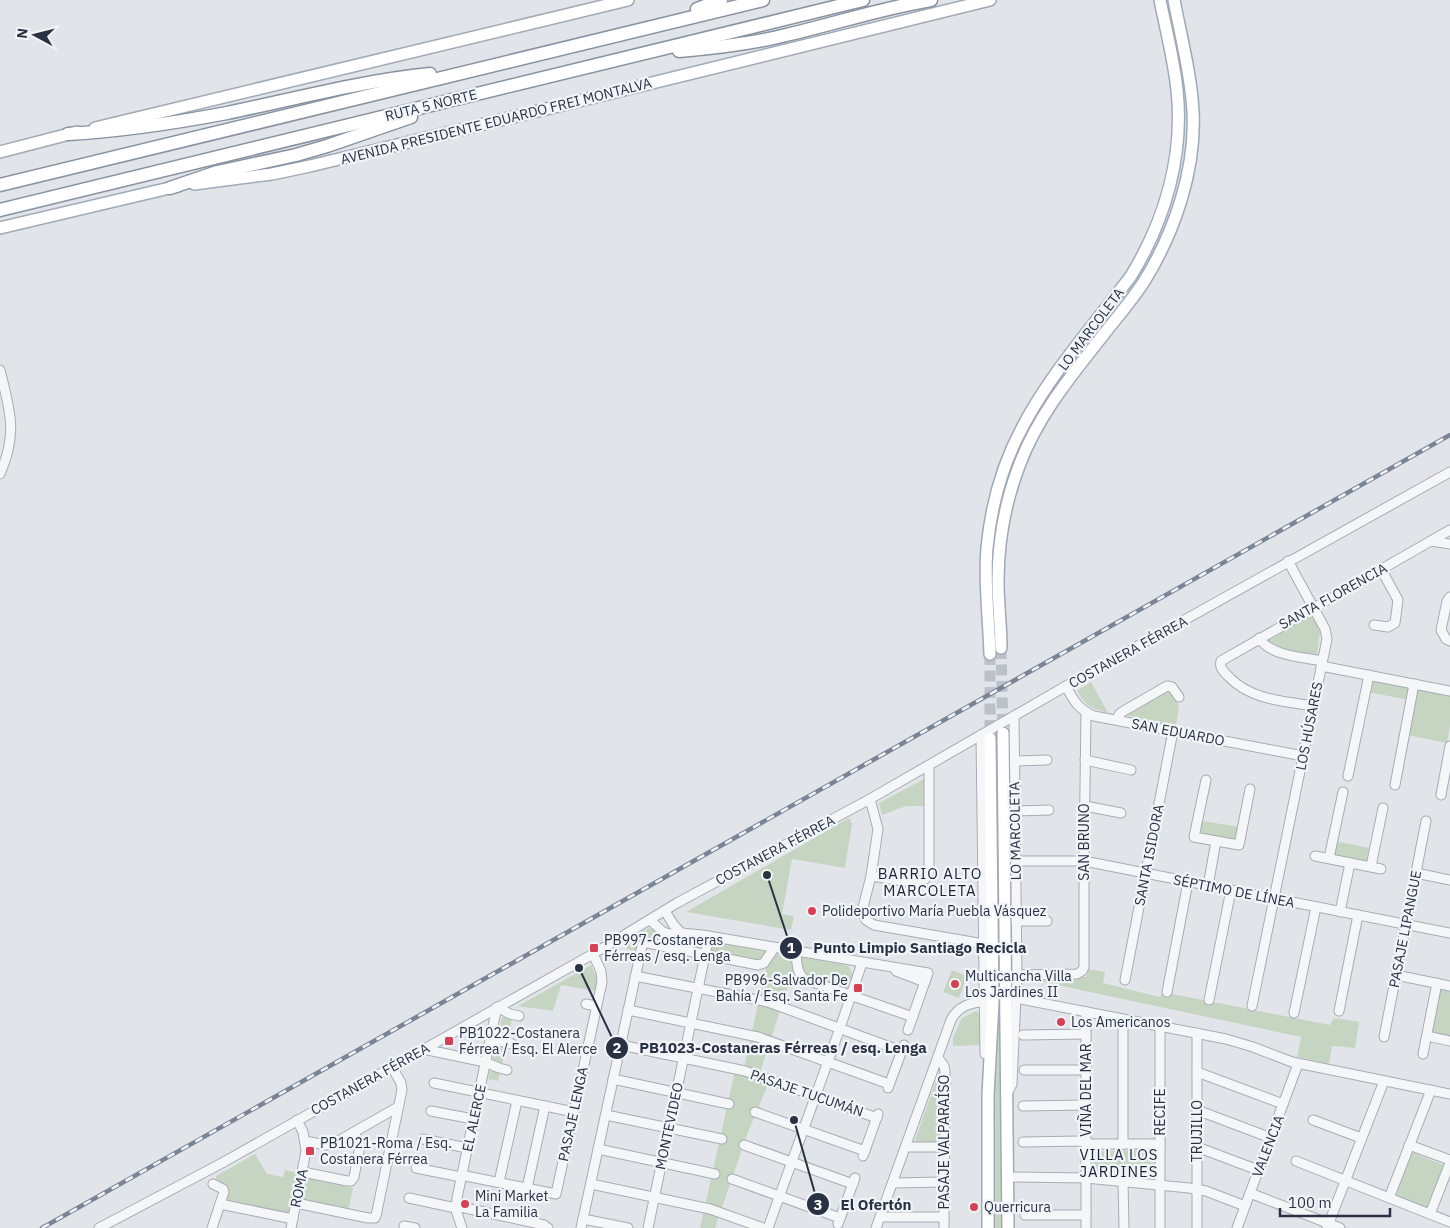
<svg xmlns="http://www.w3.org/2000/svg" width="1450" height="1228" font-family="'IBM Plex Sans',sans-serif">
  <rect width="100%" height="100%" fill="#e1e5ea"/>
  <g fill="#c6d5c2">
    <path d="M 1308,616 L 1313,617 L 1320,632 L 1317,656 C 1304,653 1276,651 1268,641 Z"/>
    <path d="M 1371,679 L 1450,695 L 1450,725 L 1447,743 L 1407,735 L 1414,701 L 1368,692 Z"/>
    <path d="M 1091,682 L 1108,713 C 1089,707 1087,707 1077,691 Z"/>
    <path d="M 1169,689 L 1179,706 L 1176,726 L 1125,715 Z"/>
    <path d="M 924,779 L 924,806 L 906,806 L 882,815 L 879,803 Z"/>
    <path d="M 849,818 L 852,824 L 845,868 L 792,859 L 782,914 L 794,916 L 791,930 L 686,912 Z"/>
    <path d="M 1202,821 L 1239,827 L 1236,840 L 1200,834 Z"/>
    <path d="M 1335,841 L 1369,848 L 1367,861 L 1332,855 Z"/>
    <path d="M 649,928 C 654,929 657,933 662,935 L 700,939 L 794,957 L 795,965 L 758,1078 L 769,1082 L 748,1132 L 715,1228 L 700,1228 L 735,1071 L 743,1072 L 766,969 L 759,962 L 643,941 L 638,951 L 627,949 L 627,940 Z"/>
    <path d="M 799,957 L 846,965 C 856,972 852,980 847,989 L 801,975 Z"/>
    <path d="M 591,965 L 597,978 L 595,991 L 561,985 L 553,1011 L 518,1006 Z"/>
    <path d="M 1089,969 L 1105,972 L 1103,983 L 1160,997 L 1162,992 L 1330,1025 L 1334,1018 L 1359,1022 L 1355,1048 L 1332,1046 L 1329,1064 L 1297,1057 L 1301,1037 L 1029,979 L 1030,977 L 1086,977 Z"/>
    <path d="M 952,970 L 967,976 L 959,998 L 943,992 Z"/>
    <path d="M 1438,989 L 1450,991 L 1450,1037 L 1431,1033 Z"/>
    <path d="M 1004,1009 L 1005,1228 L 993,1228 L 993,1011 Z"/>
    <path d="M 976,1011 L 981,1016 L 981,1045 L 953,1046 L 953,1038 L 962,1018 Z"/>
    <path d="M 502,1017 L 512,1019 L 498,1081 L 488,1079 Z"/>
    <path d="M 940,1069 L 941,1079 L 939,1142 L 914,1143 Z"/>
    <path d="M 1155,1150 L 1154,1181 L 1093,1175 L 1093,1151 Z"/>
    <path d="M 1411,1152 L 1446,1166 L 1429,1210 L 1393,1196 Z"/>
    <path d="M 255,1154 L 267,1174 L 283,1177 L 285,1170 L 298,1173 L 288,1215 L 228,1202 L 227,1199 L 228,1191 L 217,1184 L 216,1176 Z"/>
    <path d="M 307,1178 L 353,1188 L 348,1212 L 301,1203 Z"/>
  </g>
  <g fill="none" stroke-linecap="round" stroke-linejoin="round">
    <g stroke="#bcc1c9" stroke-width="11" stroke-dasharray="11 5.5" stroke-linecap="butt">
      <path d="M 1001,648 L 1003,731"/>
      <path d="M 990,654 L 990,738"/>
    </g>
    <g stroke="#a6acb5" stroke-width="11">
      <g id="minor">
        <path d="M 0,370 C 10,411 18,433 0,474"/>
        <path d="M 1431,541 L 1450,544"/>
        <path d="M 1450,597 L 1447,601 L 1441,630 L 1446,639 L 1450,641"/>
        <path d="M 1374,625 L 1388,627 L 1395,623 L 1398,600 L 1381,569"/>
        <path d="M 1259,638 C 1270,656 1303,657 1322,661"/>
        <path d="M 1321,666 L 1450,691"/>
        <path d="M 1066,686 C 1073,700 1079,710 1094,716 L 1303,756"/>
        <path d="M 1313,706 C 1284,701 1251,700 1229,677 C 1224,672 1219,668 1221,661 L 1450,530"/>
        <path d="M 1116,720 L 1119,715 L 1122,712 L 1167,686 L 1172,687 L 1179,697"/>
        <path d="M 981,735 L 985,1054"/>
        <path d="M 1085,760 L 1131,770"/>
        <path d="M 1015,761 L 1047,760"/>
        <path d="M 1348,776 L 1369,675"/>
        <path d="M 1206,780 L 1194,837 L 1239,845 L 1250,789"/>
        <path d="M 1395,785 L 1414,684"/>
        <path d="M 1441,795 L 1450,746"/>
        <path d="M 870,799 L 878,829 L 871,876 L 862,911 L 866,920 L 874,925 L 984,944"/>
        <path d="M 1085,806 L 1121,813"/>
        <path d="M 1015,811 L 1049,810"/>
        <path d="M 1315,856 L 1381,869"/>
        <path d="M 1329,858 L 1343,792"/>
        <path d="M 1016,861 L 1084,861 L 1450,933"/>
        <path d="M 1371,866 L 1383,808"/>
        <path d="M 1416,873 L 1450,880"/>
        <path d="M 871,876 L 917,883 C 925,881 928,877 929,870 L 929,766"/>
        <path d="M 1208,886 L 1216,841"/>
        <path d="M 665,911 L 673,924 L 681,933"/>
        <path d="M 1340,912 L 1350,863"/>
        <path d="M 650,920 L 662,931 L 668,934 L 681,933 L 702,935 L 928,973 L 908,1030"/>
        <path d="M 1016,921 L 1047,921"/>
        <path d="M 796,952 C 797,961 796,972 804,979 L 913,1017"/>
        <path d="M 896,971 L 925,982"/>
        <path d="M 1017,975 L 1077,974 L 1082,971 L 1084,967 L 1084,861 L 1086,712"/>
        <path d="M 1396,975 L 1450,986"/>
        <path d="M 635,976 L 768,1002 L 901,1051"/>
        <path d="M 1125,980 L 1173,731"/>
        <path d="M 1006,990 L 1015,998 L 1226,1039 L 1253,1047 L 1292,1062 L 1450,1094"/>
        <path d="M 1167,992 L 1188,882"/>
        <path d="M 1209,1000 L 1231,890"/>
        <path d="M 586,1004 L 596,1006"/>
        <path d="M 1252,1006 L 1327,639 L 1325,629 L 1288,561"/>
        <path d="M 497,1007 L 510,1014 L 519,1016"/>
        <path d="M 628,1010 L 758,1037 L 889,1084"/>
        <path d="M 1339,1011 L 1358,915"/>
        <path d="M 1086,1012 L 1086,1228"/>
        <path d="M 1294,1013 L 1316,907"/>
        <path d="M 1197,1033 L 1197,1228"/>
        <path d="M 1023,1035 L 1086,1034"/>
        <path d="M 1427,1036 L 1450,1041"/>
        <path d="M 1384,1037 L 1426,821"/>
        <path d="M 490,1039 L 512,1044"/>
        <path d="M 621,1045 L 745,1071 L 877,1118"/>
        <path d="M 423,1049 L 485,1062 L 499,1068 L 507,1070"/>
        <path d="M 1423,1054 L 1437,983"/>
        <path d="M 938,1058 L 944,1066 L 945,1071 L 944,1228"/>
        <path d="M 1024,1070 L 1086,1070"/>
        <path d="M 1197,1072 L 1283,1104"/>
        <path d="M 613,1079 L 729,1104"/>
        <path d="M 434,1083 L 574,1112"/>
        <path d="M 888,1088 L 904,1045"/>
        <path d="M 1007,1094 L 1012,1084 L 1017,975 L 1014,716"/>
        <path d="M 1023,1106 L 1086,1105"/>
        <path d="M 1197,1110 L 1271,1138"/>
        <path d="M 431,1111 L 473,1119"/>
        <path d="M 755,1112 L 865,1151"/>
        <path d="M 606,1115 L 722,1139"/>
        <path d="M 1313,1120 L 1361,1138"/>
        <path d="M 423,1139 L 467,1148"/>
        <path d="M 305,1141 L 326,1145 L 333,1144 L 398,1107"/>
        <path d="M 1023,1142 L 1081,1141 L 1091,1144 L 1160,1144"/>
        <path d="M 1123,1144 L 1123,1019"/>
        <path d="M 744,1145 L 853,1184"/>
        <path d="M 1409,1145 L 1450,1160"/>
        <path d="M 906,1147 L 944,1147"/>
        <path d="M 1197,1147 L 1258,1170"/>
        <path d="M 598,1149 L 715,1174"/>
        <path d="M 863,1156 L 878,1114"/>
        <path d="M 1296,1161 L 1450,1222"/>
        <path d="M 416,1168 L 461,1177"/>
        <path d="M 303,1172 L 347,1181 L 351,1181 L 354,1177 L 360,1146 L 354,1132"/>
        <path d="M 461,1175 L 556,1194 L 602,982 L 601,971 L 593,954"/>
        <path d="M 1008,1177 L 1086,1178 L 1189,1188 L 1206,1191 L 1245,1206"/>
        <path d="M 732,1179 L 840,1218"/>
        <path d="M 1123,1181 L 1124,1228"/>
        <path d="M 499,1182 L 517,1101"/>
        <path d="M 893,1183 L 944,1182"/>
        <path d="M 591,1184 L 710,1209 L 763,1228"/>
        <path d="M 527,1188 L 545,1106"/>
        <path d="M 1250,1193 L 1340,1228"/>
        <path d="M 409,1198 L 451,1207 L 456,1206 L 544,1225 L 548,1228"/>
        <path d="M 1389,1198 L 1431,1090"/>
        <path d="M 296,1203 L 368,1218 L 375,1218 L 376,1216 L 402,1090 L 401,1083 L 392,1067"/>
        <path d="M 220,1204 L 293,1219"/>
        <path d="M 1430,1214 L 1450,1163"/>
        <path d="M 1025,1215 L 1086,1215"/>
        <path d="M 880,1217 L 944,1217"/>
        <path d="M 583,1219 L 628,1228"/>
        <path d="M 838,1224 L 855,1178"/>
        <path d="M 404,1226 L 415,1228"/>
        <path d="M 99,1228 L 222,1163 L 593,954 L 677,903 L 870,799 L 1066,686 L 1450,472"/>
        <path d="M 212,1228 L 224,1192 L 223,1189 L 213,1184"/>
        <path d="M 291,1228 L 306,1151 L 303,1132 L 297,1120"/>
        <path d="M 462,1228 L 456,1210 L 457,1198 L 497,1007"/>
        <path d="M 581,1228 L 642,946 L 644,943 L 648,943 L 758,965 L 764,963 L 774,948"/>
        <path d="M 648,1228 L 709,936"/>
        <path d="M 768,1228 L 840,1028 L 862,963"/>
        <path d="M 876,1228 L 951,1020 C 958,1006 970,1003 985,1001"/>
        <path d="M 1160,1228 L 1160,1026"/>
        <path d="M 1237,1228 L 1298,1064"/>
        <path d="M 1327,1228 L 1384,1081"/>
      </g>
    </g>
    <g stroke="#a0a9b7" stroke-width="14">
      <g id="major">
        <path d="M 95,128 L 628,0"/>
        <path d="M 0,152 L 77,132"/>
        <path d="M 194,184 L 272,174 L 310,166 L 542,110 L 990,0"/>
        <path d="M 0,228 L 178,186"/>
        <path d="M 1001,648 C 1001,626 998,603 998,581 C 998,542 1005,503 1019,466 C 1038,415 1071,376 1104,334 C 1118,316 1133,299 1145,280 C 1175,231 1196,169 1193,111 C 1191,74 1181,37 1174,0"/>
        <path d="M 990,654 C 989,619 984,583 987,548 C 991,506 1002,465 1022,428 C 1050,374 1094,325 1131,276 C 1165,220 1184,156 1177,90 C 1174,60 1166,30 1160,0"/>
        <path d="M 1003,733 L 1008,1228"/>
        <path d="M 988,1228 L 988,1095 L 993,1002 L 990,738"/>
      </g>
    </g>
    <g stroke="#8792a2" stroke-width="15">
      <g id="highway">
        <path d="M 697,9 L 721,0"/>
        <path d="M 679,51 C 715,48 751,44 786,35 C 834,24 882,8 931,0"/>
        <path d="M 68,134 C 121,131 174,123 227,113 C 294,99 361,81 430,74"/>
        <path d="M 0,185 L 763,0"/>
        <path d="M 170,188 L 217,172 L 296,155 L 327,146 L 411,117"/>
        <path d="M 0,210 L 863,0"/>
      </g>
    </g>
    <use href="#minor" stroke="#f4f6f8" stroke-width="9"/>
    <use href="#major" stroke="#fff" stroke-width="11"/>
    <use href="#highway" stroke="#fff" stroke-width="12"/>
    <g stroke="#798495" stroke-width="4.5">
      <path id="rail" d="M 42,1228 L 1450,435"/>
    </g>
    <use href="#rail" stroke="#f1f4f8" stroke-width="2.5" stroke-dasharray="8" stroke-linecap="butt"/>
  </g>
  <g fill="#d64055" stroke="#f1f4f8" stroke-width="2">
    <circle cx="812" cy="911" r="5"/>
    <rect x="589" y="943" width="10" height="10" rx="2.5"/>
    <circle cx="955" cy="984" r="5"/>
    <rect x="853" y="983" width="10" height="10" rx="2.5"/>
    <circle cx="1061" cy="1022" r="5"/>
    <rect x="444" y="1036" width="10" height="10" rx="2.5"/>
    <rect x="305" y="1146" width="10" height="10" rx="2.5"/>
    <circle cx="465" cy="1204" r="5"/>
    <circle cx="974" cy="1207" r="5"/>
  </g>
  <g text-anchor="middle" stroke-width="4.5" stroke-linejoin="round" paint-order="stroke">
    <g font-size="14" fill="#283243" stroke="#f1f4f8">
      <text transform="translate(431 105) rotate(-14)" y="5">RUTA 5 NORTE</text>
      <text transform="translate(496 121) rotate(-14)" y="5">AVENIDA PRESIDENTE EDUARDO FREI MONTALVA</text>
      <text transform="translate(1091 329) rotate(-53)" y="5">LO MARCOLETA</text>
      <text transform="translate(1333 596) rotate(-29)" y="5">SANTA FLORENCIA</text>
      <text transform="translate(1128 652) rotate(-29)" y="5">COSTANERA FÉRREA</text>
      <text transform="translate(1309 726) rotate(-79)" y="5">LOS HÚSARES</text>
      <text transform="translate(1178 732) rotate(11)" y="5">SAN EDUARDO</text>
      <text transform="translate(1015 831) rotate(-91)" y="5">LO MARCOLETA</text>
      <text transform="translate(1084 842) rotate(-90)" y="5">SAN BRUNO</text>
      <text transform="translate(775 850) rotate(-28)" y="5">COSTANERA FÉRREA</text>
      <text transform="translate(1149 855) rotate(-79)" y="5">SANTA ISIDORA</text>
      <text transform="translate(1234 891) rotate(11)" y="5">SÉPTIMO DE LÍNEA</text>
      <text transform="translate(1405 929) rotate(-79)" y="5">PASAJE LIPANGUE</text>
      <text transform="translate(370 1079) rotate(-29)" y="5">COSTANERA FÉRREA</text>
      <text transform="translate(1086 1090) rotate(-90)" y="5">VIÑA DEL MAR</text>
      <text transform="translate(807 1093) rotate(19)" y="5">PASAJE TUCUMÁN</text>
      <text transform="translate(1160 1112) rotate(-90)" y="5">RECIFE</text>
      <text transform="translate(573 1114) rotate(-78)" y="5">PASAJE LENGA</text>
      <text transform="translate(474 1118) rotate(-78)" y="5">EL ALERCE</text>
      <text transform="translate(669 1126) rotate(-78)" y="5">MONTEVIDEO</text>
      <text transform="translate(1197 1131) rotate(-90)" y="5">TRUJILLO</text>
      <text transform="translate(944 1142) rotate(-90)" y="5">PASAJE VALPARAÍSO</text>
      <text transform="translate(1268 1146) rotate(-69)" y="5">VALENCIA</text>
      <text transform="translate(299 1188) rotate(-78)" y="5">ROMA</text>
    </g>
    <g font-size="14" fill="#283243" stroke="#f1f4f8" text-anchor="start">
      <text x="822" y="916">Polideportivo María Puebla Vásquez</text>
      <text x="604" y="945">PB997-Costaneras<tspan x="604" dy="16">Férreas / esq. Lenga</tspan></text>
      <text x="965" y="981">Multicancha Villa<tspan x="965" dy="16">Los Jardines II</tspan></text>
      <text x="848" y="985" text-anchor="end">PB996-Salvador De<tspan x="848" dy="16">Bahía / Esq. Santa Fe</tspan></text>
      <text x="1071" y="1027">Los Americanos</text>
      <text x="459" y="1038">PB1022-Costanera<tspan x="459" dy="16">Férrea / Esq. El Alerce</tspan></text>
      <text x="320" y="1148">PB1021-Roma / Esq.<tspan x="320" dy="16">Costanera Férrea</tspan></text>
      <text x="475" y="1201">Mini Market<tspan x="475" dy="16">La Familia</tspan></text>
      <text x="984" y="1212">Querricura</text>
    </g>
    <g font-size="15" letter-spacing="1" fill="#1a2334" stroke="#f1f4f8">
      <text x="930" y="879">BARRIO ALTO<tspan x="930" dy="17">MARCOLETA</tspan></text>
      <text x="1119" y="1160">VILLA LOS<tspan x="1119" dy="17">JARDINES</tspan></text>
    </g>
  </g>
  <path fill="none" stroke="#283243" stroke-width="2" d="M767 875L791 948M579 968L617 1048M794 1120L818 1204"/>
  <g fill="#283243" stroke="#f1f4f8" stroke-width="2">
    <circle cx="767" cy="875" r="5"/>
    <circle cx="579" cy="968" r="5"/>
    <circle cx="794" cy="1120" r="5"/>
    <circle cx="791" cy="948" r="12"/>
    <circle cx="617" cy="1048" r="12"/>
    <circle cx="818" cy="1204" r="12"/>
  </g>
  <g font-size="15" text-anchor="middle" font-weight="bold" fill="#fff">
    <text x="791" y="953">1</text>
    <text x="617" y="1053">2</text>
    <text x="818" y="1210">3</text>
  </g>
  <g font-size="15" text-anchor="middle" font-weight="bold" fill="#283243" stroke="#f1f4f8" stroke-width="4.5" stroke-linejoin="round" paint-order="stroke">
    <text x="920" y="953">Punto Limpio Santiago Recicla</text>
    <text x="783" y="1053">PB1023-Costaneras Férreas / esq. Lenga</text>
    <text x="876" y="1210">El Ofertón</text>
  </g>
  <g transform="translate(35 35) rotate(277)" stroke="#f1f4f8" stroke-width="4" paint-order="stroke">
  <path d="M0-4L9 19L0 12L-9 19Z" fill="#283243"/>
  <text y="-8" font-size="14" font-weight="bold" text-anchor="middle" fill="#283243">N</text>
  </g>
  <path d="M1280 1208v8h110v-8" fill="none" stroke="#283243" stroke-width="2.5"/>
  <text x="1288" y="1208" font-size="15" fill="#283243" stroke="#f1f4f8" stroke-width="4" paint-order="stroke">100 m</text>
</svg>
